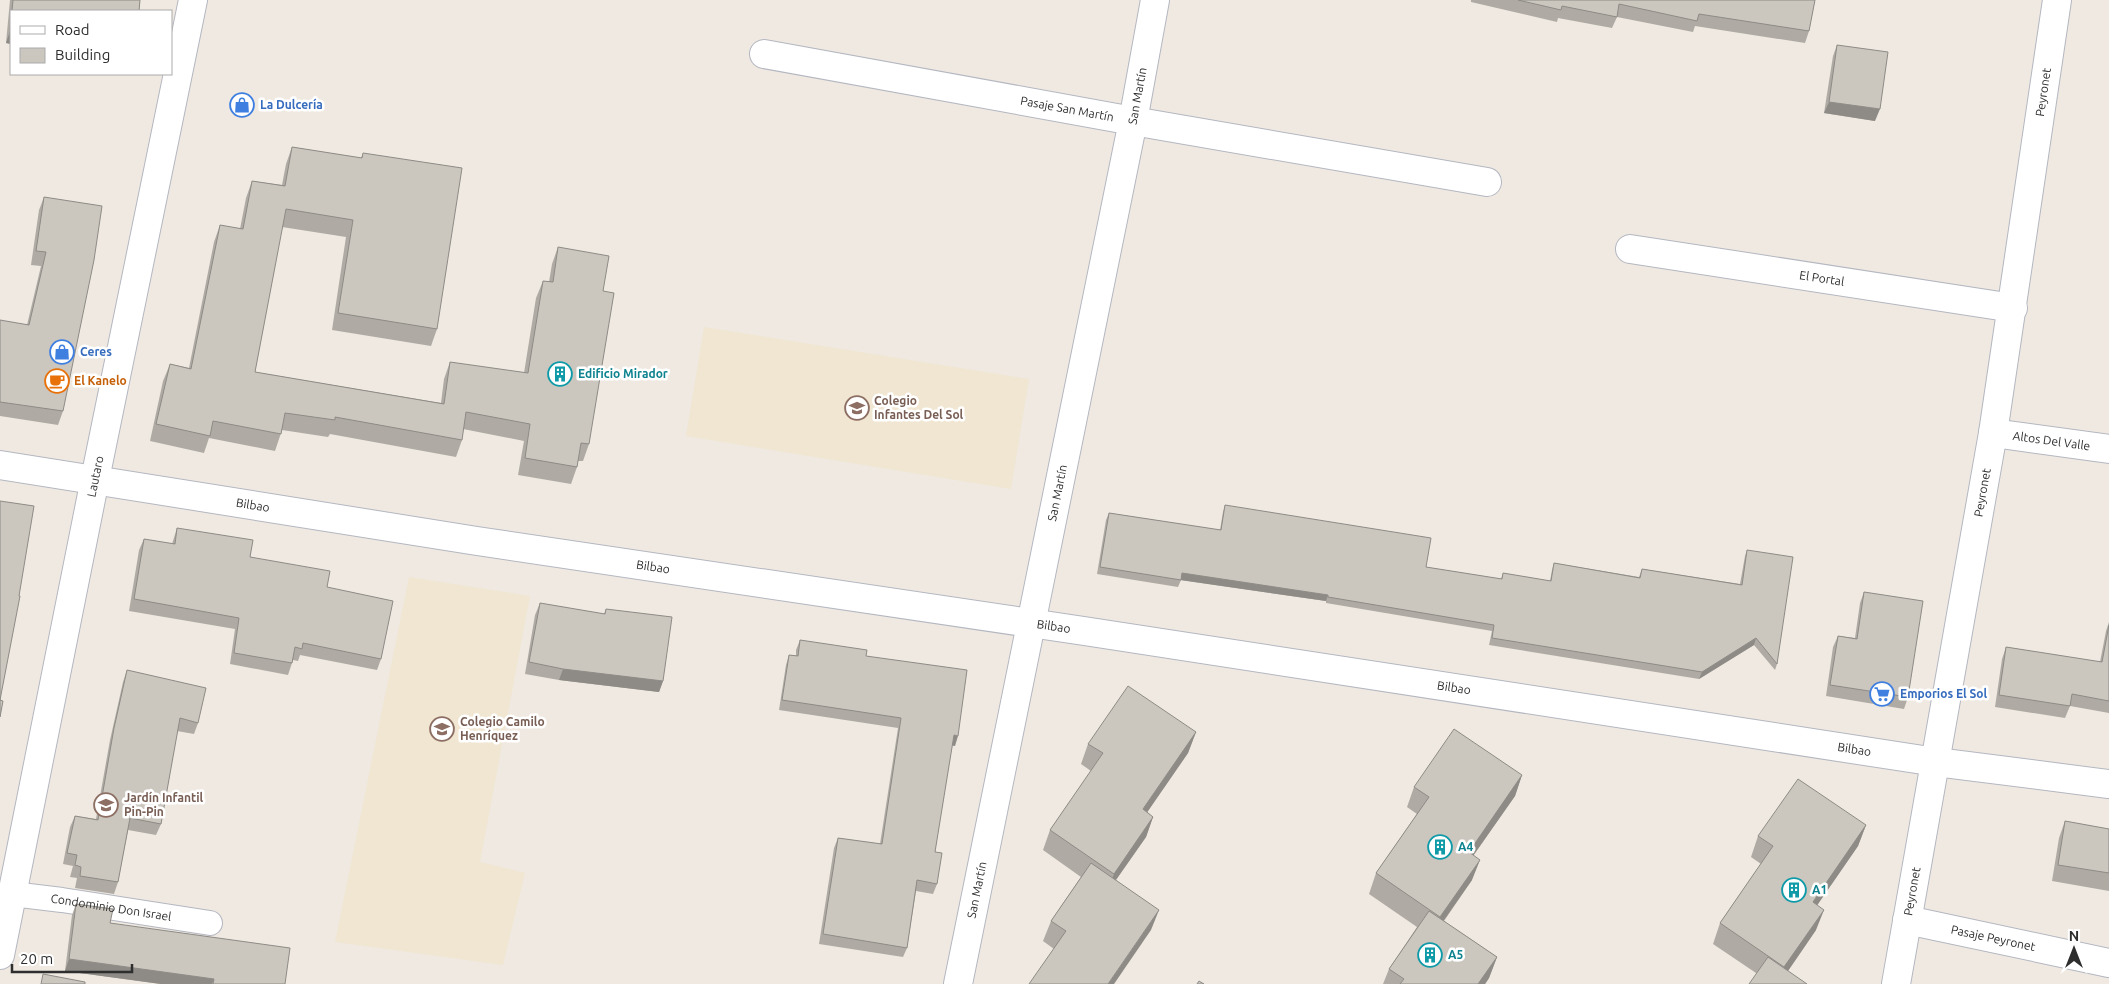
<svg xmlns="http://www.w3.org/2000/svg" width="2109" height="984" font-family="Ubuntu,sans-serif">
  <rect width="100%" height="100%" fill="#efe9e1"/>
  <g fill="#f0e6d1">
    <path d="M 704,327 L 1029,379 L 1011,489 L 686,436 Z"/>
    <path d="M 409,577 L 530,596 L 480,862 L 525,873 L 503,965 L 335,942 Z"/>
  </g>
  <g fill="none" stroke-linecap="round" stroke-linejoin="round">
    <g stroke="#b4b7c1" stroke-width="26">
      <g id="service">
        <path id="s1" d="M 12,894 L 62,900 L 210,923"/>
      </g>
    </g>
    <g stroke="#b4b7c1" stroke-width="30">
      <g id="minor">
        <path id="s2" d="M 764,54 L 1133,121 L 1487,182"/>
        <path id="s3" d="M 1630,249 L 2013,308"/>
        <path id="s4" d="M 1993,433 L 2109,449"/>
        <path id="s5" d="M 0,465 L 477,541 L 1084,631 L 1936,762 L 2109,784"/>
        <path id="s6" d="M 1907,920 L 2109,963"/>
        <path id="s7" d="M 958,984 L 1133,121 L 1155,0"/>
        <path id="s8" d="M 1896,984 L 1993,433 L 2057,0"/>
      </g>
    </g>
    <g stroke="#b4b7c1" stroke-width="30">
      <g id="secondary">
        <path id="s9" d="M 0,955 L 95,479 L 193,0"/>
      </g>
    </g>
    <use href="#service" stroke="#fff" stroke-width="24"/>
    <use href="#minor" stroke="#fff" stroke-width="28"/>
    <use href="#secondary" stroke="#fff" stroke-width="28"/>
  </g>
  <g fill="#afaba4">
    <path d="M 10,0 L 140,0 L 139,11 L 11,11 L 11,44 L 6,43 Z"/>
    <path d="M 1471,0 L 1815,0 L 1809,31 L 1805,43 L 1695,26 L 1693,32 L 1617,17 L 1612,28 L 1558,18 L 1557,22 L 1471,2 Z"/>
    <path d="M 1837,45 L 1875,121 L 1824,113 L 1833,56 Z"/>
    <path d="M 292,147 L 361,158 L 363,153 L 437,329 L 431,346 L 332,330 L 346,237 L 282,227 L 255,372 L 441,403 L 444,379 L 450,362 L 524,373 L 536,298 L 543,281 L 549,282 L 552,264 L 558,247 L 603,291 L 589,444 L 583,461 L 578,461 L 577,467 L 571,484 L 518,475 L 524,441 L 463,429 L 462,440 L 456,457 L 330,434 L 328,437 L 282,430 L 275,451 L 209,438 L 204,453 L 150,441 L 163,381 L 170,364 L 189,368 L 214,242 L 220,225 L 240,229 L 246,198 L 252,181 L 282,185 L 286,164 Z"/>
    <path d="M 44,197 L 63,411 L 58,425 L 0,416 L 0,320 L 27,325 L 41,266 L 31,265 L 39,210 Z"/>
    <path d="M 1225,505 L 1426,567 L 1501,579 L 1503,573 L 1550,581 L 1552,570 L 1554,563 L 1639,577 L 1642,569 L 1740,584 L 1745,556 L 1747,550 L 1777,664 L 1775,670 L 1754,645 L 1699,679 L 1489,645 L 1492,631 L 1326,603 L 1326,601 L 1181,580 L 1178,587 L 1097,574 L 1106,520 L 1109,513 L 1220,530 L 1223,512 Z"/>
    <path d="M 177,528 L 327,587 L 381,659 L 377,670 L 300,655 L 298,661 L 293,660 L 288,675 L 230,664 L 235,629 L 129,611 L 139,550 L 144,539 L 172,544 Z"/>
    <path d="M 1864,592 L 1908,697 L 1904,709 L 1826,696 L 1833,647 L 1838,636 L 1855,638 L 1860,603 Z"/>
    <path d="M 540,603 L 604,614 L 606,609 L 663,681 L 659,692 L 559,680 L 525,674 L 535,615 Z"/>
    <path d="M 2109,622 L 2109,713 L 2070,706 L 2065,718 L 1995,707 L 2002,659 L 2006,647 L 2100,662 L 2106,631 Z"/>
    <path d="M 800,640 L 866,656 L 955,746 L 952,745 L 935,852 L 937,884 L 933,894 L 916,891 L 907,948 L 903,957 L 819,944 L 834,848 L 838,838 L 880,844 L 898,728 L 779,710 L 786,665 L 789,655 L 796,656 L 796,650 Z"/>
    <path d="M 127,670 L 198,723 L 194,734 L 177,731 L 161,824 L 156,835 L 128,830 L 118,882 L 114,894 L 75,888 L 77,878 L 70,877 L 73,866 L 63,864 L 70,827 L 75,816 L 96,819 L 110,740 L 123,682 Z"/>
    <path d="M 1196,732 L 1188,753 L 1147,812 L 1153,817 L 1146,837 L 1116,880 L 1151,930 L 1054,949 L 1043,941 L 1051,921 L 1081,877 L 1043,850 L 1050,830 L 1091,771 L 1081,764 L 1088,744 Z"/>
    <path d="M 1522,775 L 1515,796 L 1473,856 L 1472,880 L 1444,921 L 1497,957 L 1489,978 L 1485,984 L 1383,984 L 1389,969 L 1417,927 L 1369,894 L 1376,873 L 1417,814 L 1407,807 L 1414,787 Z"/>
    <path d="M 2065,821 L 2109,829 L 2109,891 L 2052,881 L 2059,838 Z"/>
    <path d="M 1866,825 L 1858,846 L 1817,905 L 1816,930 L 1788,971 L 1756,973 L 1713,944 L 1720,923 L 1761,864 L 1751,857 L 1758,836 Z"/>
    <path d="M 76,904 L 110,923 L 285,984 L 161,984 L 65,971 L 72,915 Z"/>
  </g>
  <g fill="#8e8b86">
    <path d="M 10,31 L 11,31 L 11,44 L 6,43 Z"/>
    <path d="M 1829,102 L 1880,109 L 1875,121 L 1824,113 Z"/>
    <path d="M 1182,573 L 1328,595 L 1326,601 L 1180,580 Z"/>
    <path d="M 1756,638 L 1754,645 L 1699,679 L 1702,672 Z"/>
    <path d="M 563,669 L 663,681 L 659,692 L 559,680 Z"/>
    <path d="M 1196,732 L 1188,753 L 1135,830 L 1143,809 Z"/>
    <path d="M 954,735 L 958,736 L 955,746 L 950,745 Z"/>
    <path d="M 1522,775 L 1515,796 L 1461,873 L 1469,852 Z"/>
    <path d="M 1153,817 L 1146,837 L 1106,894 L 1114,874 Z"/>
    <path d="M 1866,825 L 1858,846 L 1805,923 L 1813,902 Z"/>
    <path d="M 1480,860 L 1472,880 L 1432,937 L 1440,917 Z"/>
    <path d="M 1159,910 L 1151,930 L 1114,984 L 1108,984 Z"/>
    <path d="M 1824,910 L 1816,930 L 1779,984 L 1777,984 L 1784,967 Z"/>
    <path d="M 1497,957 L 1489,978 L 1485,984 L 1478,984 Z"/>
    <path d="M 69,959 L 214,979 L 212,984 L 161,984 L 65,971 Z"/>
  </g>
  <g fill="#cbc7bf" stroke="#8e8b86">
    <path d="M 13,0 L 140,0 L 139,11 L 12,11 Z"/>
    <path d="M 1518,0 L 1815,0 L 1809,31 L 1699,14 L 1697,21 L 1619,4 L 1617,17 L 1562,6 L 1561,10 Z"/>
    <path d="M 11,18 L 11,31 L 10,31 Z"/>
    <path d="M 1837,45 L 1888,52 L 1880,109 L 1829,102 Z"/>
    <path d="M 292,147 L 362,158 L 363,153 L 462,168 L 437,329 L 338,313 L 353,220 L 286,209 L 255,372 L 444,404 L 450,362 L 528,373 L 543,281 L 553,282 L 558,247 L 609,256 L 603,291 L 614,293 L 589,444 L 581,443 L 577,467 L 525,458 L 530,424 L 466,412 L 462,440 L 335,417 L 335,420 L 285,413 L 281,434 L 213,421 L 210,436 L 156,424 L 170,364 L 191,369 L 220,225 L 243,229 L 252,181 L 285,186 Z"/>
    <path d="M 44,197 L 102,206 L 94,260 L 63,411 L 0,402 L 0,320 L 29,325 L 46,252 L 36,251 Z"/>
    <path d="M 0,501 L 34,506 L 19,596 L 20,596 L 0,700 L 3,701 L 0,717 Z"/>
    <path d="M 1225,505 L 1431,538 L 1426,567 L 1502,579 L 1503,573 L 1551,581 L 1554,563 L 1640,578 L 1642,569 L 1742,585 L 1747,550 L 1793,557 L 1777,664 L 1756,638 L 1702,672 L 1492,638 L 1494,625 L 1328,597 L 1328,595 L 1182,573 L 1181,580 L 1100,567 L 1109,513 L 1221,530 Z"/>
    <path d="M 177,528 L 253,540 L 250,557 L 330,571 L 327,587 L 393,601 L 381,659 L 303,643 L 302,649 L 295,647 L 292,663 L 234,653 L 239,618 L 134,599 L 144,539 L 175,544 Z"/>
    <path d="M 1864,592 L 1923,601 L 1908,697 L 1830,685 L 1838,636 L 1857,639 Z"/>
    <path d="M 540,603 L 605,614 L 606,609 L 672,617 L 663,681 L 563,669 L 529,662 Z"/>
    <path d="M 2109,625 L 2109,701 L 2072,694 L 2070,706 L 1999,695 L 2006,647 L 2102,662 Z"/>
    <path d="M 800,640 L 867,650 L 866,656 L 967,670 L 958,736 L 954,735 L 935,852 L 942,853 L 937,884 L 917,880 L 907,948 L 823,934 L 838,838 L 882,844 L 901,718 L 782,700 L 789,655 L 798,656 Z"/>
    <path d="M 127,670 L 206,688 L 198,723 L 180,718 L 161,824 L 130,818 L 118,882 L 80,876 L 81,867 L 75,865 L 77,855 L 67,853 L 75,816 L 98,820 L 114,728 Z"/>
    <path d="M 1128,686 L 1196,732 L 1143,809 L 1153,817 L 1114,874 L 1050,830 L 1103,753 L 1088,744 Z"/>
    <path d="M 1454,729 L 1522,775 L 1469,852 L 1480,860 L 1440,917 L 1376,873 L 1429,797 L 1414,787 Z"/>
    <path d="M 1798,779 L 1866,825 L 1813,902 L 1824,910 L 1784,967 L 1720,923 L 1773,846 L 1758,836 Z"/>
    <path d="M 2065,821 L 2109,829 L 2109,873 L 2058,865 Z"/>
    <path d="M 1091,863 L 1159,910 L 1108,984 L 1029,984 L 1066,931 L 1051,921 Z"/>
    <path d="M 76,904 L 113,909 L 110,923 L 290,948 L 285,984 L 213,984 L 214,979 L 69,959 Z"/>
    <path d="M 1429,911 L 1497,957 L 1478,984 L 1400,984 L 1404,979 L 1389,969 Z"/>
    <path d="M 1768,957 L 1807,984 L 1749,984 Z"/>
    <path d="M 43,974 L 85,982 L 85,984 L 41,984 Z"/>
    <path d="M 1199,981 L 1204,984 L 1197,984 Z"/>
  </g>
  <defs>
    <g id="shop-ring" transform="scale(1.25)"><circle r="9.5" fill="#fff" stroke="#3f7fe0" stroke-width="1.5"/><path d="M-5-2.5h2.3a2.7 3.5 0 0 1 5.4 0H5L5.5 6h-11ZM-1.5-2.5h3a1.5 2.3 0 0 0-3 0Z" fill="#3f7fe0"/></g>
    <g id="building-ring" transform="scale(1.25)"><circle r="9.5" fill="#fff" stroke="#0f9aa8" stroke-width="1.5"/><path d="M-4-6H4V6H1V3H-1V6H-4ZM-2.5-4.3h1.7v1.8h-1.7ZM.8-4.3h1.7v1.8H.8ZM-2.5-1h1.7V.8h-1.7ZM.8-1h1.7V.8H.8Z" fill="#0f9aa8"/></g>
    <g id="cafe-ring" transform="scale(1.25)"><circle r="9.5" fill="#fff" stroke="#e8710a" stroke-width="1.5"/><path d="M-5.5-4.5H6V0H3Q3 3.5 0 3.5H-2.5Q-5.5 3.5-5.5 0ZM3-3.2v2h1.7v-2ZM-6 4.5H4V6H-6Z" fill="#e8710a"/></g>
    <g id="school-ring" transform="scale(1.25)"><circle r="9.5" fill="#fff" stroke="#8d6e63" stroke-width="1.5"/><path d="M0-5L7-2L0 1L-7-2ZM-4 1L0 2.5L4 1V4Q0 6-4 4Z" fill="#8d6e63"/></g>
    <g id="supermarket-ring" transform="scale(1.25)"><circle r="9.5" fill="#fff" stroke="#3f7fe0" stroke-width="1.5"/><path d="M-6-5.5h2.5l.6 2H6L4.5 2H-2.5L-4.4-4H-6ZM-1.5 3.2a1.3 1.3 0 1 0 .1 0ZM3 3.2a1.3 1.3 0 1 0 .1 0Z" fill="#3f7fe0"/></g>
  </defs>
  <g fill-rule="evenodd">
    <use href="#shop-ring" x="242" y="105"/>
    <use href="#shop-ring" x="62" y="352"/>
    <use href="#building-ring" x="560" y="374"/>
    <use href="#cafe-ring" x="57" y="381"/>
    <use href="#school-ring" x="857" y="408"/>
    <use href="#supermarket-ring" x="1882" y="694"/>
    <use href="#school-ring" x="442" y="729"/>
    <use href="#school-ring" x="106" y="805"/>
    <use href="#building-ring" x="1440" y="847"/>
    <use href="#building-ring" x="1794" y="890"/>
    <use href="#building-ring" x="1430" y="955"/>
  </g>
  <g text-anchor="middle" stroke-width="5" stroke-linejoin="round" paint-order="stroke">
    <g font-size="12" fill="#2e2e2e" stroke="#fff">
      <text dy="4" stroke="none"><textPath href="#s8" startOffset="904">Peyronet</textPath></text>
      <text dy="4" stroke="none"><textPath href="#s7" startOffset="906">San Martín</textPath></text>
      <text dy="4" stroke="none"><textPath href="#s2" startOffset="308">Pasaje San Martín</textPath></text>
      <text dy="4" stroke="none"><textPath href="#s3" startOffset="194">El Portal</textPath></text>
      <text dy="4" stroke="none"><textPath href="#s4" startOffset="59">Altos Del Valle</textPath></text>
      <text dy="4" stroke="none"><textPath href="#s9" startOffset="488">Lautaro</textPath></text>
      <text dy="4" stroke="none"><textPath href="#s7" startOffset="501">San Martín</textPath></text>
      <text dy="4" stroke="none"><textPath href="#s8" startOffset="499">Peyronet</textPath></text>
      <text dy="4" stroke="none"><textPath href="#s5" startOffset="256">Bilbao</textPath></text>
      <text dy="4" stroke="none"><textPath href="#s5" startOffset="661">Bilbao</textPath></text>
      <text dy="4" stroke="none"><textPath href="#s5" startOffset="1066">Bilbao</textPath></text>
      <text dy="4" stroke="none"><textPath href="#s5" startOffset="1471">Bilbao</textPath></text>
      <text dy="4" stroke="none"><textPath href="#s5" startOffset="1876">Bilbao</textPath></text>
      <text dy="4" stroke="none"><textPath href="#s7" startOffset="96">San Martín</textPath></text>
      <text dy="4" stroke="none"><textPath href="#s8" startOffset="94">Peyronet</textPath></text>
      <text dy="4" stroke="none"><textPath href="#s1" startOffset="100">Condominio Don Israel</textPath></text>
      <text dy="4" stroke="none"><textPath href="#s6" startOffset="88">Pasaje Peyronet</textPath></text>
    </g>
    <g font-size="12" font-weight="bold" fill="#366cbe" stroke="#fff" text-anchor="start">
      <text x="260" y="109">La Dulcería</text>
      <text x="80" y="356">Ceres</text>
      <text x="1900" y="698">Emporios El Sol</text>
    </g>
    <g font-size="12" font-weight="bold" fill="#0d838f" stroke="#fff" text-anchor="start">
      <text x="578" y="378">Edificio Mirador</text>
      <text x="1458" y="851">A4</text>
      <text x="1812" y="894">A1</text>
      <text x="1448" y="959">A5</text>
    </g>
    <g font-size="12" font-weight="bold" fill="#c56008" stroke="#fff" text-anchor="start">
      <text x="74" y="385">El Kanelo</text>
    </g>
    <g font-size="12" font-weight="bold" fill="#785e54" stroke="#fff" text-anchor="start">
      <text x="874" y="405">Colegio<tspan x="874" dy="14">Infantes Del Sol</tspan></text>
      <text x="460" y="726">Colegio Camilo<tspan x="460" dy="14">Henríquez</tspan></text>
      <text x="124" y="802">Jardín Infantil<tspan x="124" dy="14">Pin-Pin</tspan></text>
    </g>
  </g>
  <rect x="10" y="10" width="162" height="65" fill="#ffffff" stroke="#ababab"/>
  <rect x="20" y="26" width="25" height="8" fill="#ffffff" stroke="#ababab"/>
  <text x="55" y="35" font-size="15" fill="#2e2e2e">Road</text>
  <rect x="20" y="48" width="25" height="15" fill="#cbc7bf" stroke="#ababab"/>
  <text x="55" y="60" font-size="15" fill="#2e2e2e">Building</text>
  <g transform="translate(2074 949)" stroke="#ffffff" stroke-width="4" paint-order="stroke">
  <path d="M0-4L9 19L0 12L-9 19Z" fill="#2e2e2e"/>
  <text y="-8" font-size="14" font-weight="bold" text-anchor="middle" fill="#2e2e2e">N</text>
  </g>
  <path d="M12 964v8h120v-8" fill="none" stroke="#2e2e2e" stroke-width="2.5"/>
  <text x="20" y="964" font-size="15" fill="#2e2e2e" stroke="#ffffff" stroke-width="4" paint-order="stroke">20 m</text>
</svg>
